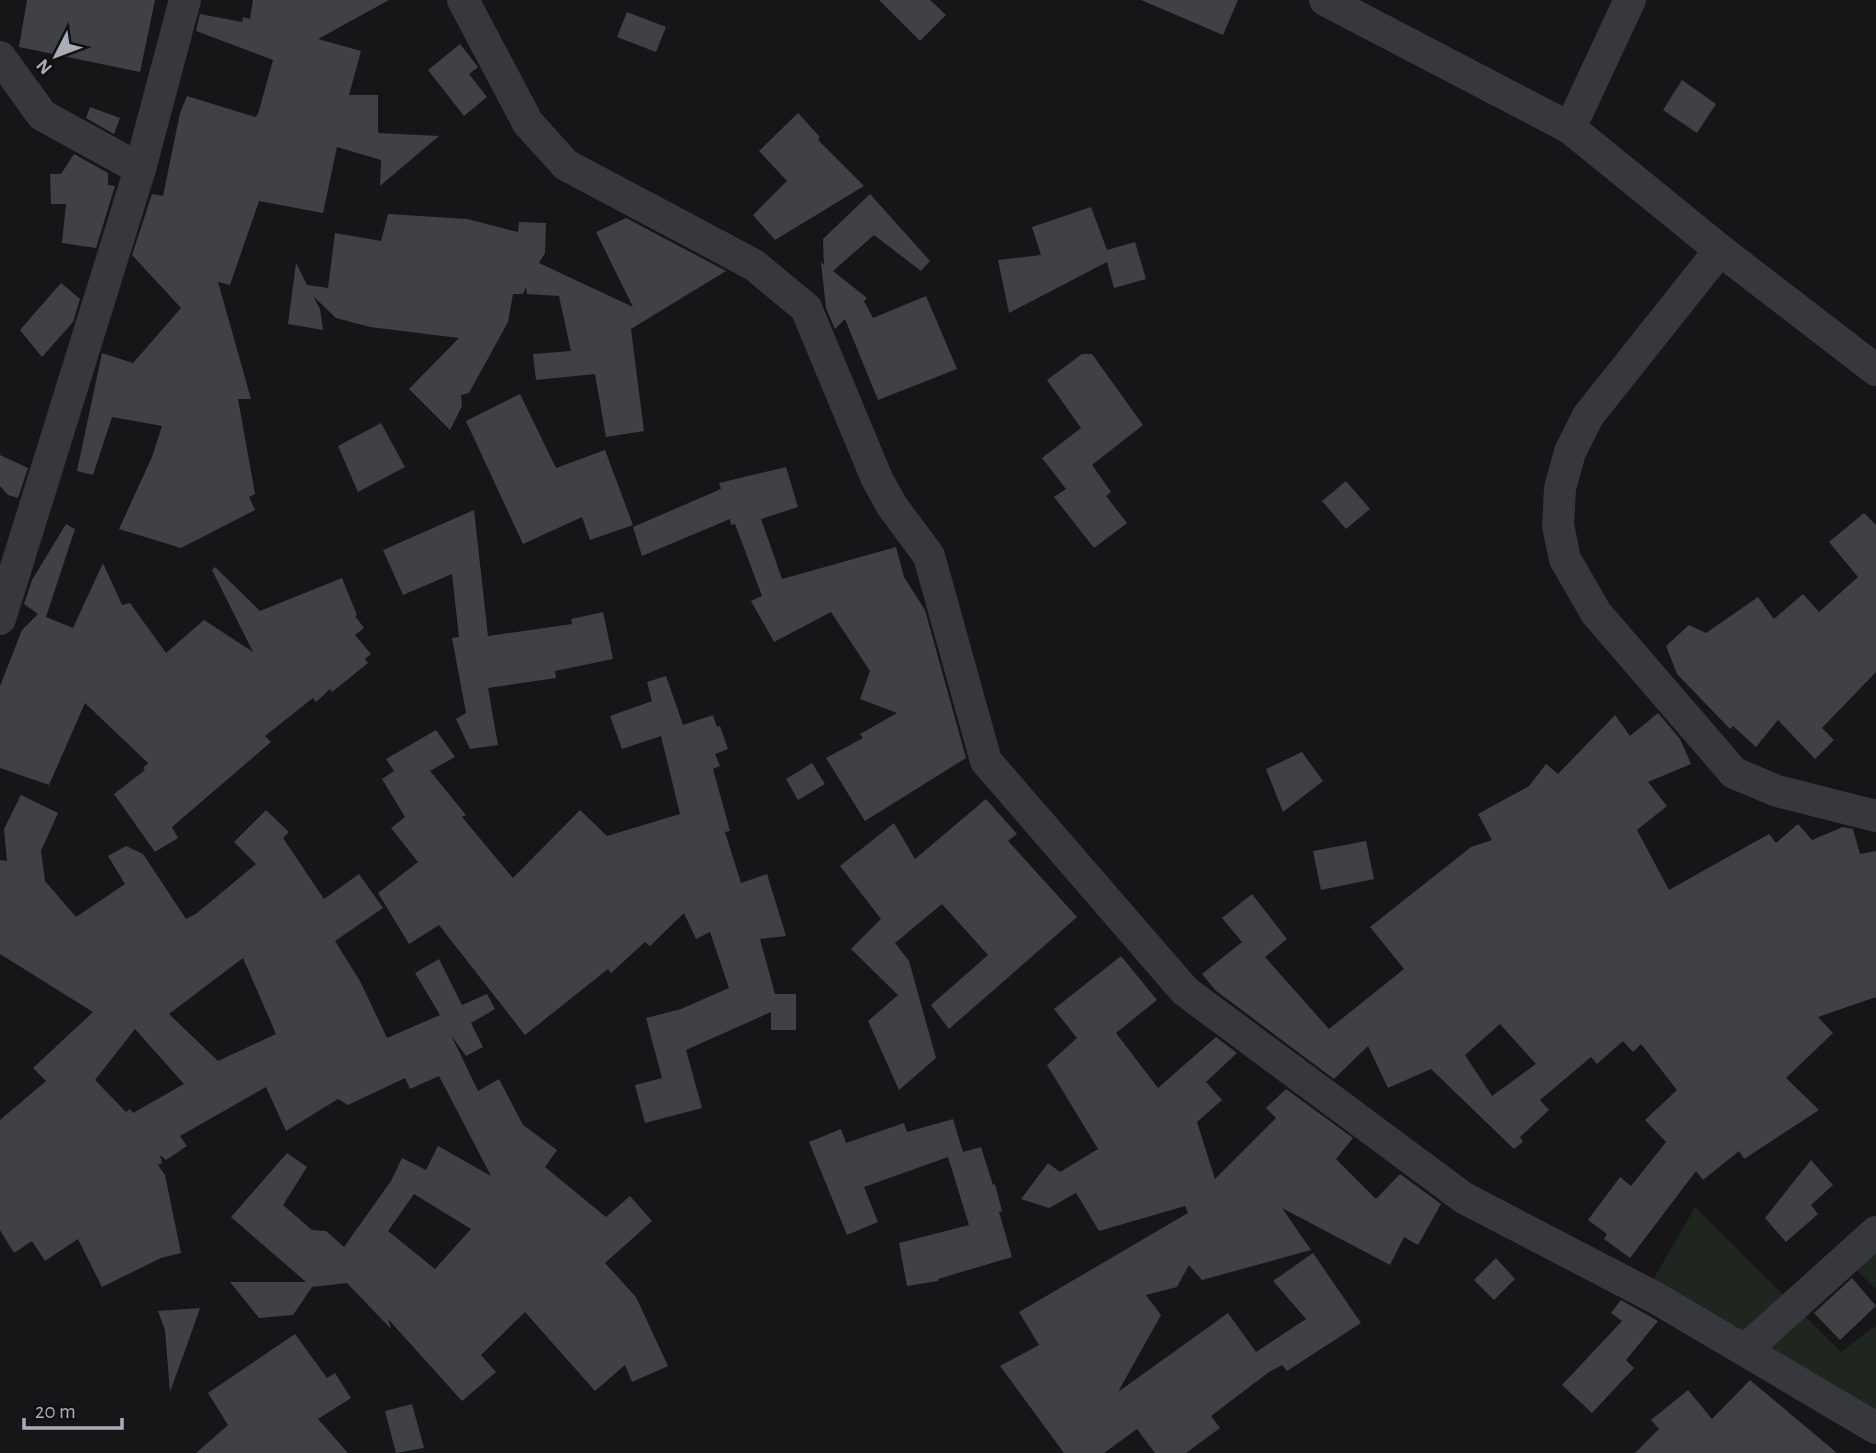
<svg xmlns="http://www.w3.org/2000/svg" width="1876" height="1453" font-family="'Alegreya Sans',sans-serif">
  <rect width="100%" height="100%" fill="#161618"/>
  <g fill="#1e261f">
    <path d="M 1695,1207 L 1841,1352 L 1876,1325 L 1876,1425 L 1650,1285 Z"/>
    <path d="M 1876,1215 L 1876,1289 L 1840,1254 Z"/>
  </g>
  <g fill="#404145" fill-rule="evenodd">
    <path d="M 27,0 L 155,0 L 140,72 L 19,47 Z"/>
    <path d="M 253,0 L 389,0 L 318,39 L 361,51 L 349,95 L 378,95 L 378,133 L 439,136 L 380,186 L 381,160 L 337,147 L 323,213 L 259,201 L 230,285 L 218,282 L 251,399 L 238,399 L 255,494 L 249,497 L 255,510 L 181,548 L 119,529 L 152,457 L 162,426 L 112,417 L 93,475 L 77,471 L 102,353 L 133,363 L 181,308 L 132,255 L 152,194 L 163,196 L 180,113 L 187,96 L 255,117 L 258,114 L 273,60 L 196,31 L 200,14 L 242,22 L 243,17 L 250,19 Z"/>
    <path d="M 879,0 L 930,0 L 946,15 L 920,41 Z"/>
    <path d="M 1141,0 L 1238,0 L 1223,35 Z"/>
    <path d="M 627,12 L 666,27 L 656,52 L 617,37 Z"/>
    <path d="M 460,44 L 478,67 L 469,74 L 487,97 L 464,116 L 428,70 Z"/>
    <path d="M 1682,80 L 1716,104 L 1697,133 L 1663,110 Z"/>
    <path d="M 90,107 L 120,118 L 114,134 L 86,118 Z"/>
    <path d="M 798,113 L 820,137 L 818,140 L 864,186 L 775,240 L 753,215 L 787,181 L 759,151 Z"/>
    <path d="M 74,154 L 108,173 L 108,185 L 115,186 L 96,248 L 62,243 L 66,204 L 51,204 L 50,174 L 61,174 Z"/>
    <path d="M 870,194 L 930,261 L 921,271 L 874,235 L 833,271 L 867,298 L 864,301 L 873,318 L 926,296 L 957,369 L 878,400 L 845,319 L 835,329 L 826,308 L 821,262 L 824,265 L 823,239 Z"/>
    <path d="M 1091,207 L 1107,250 L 1135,242 L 1146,279 L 1114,288 L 1107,262 L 1009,313 L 998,260 L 1041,255 L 1032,227 Z"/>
    <path d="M 388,214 L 467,219 L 518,232 L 519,222 L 546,223 L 545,253 L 539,263 L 633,307 L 596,232 L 626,218 L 726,271 L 631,329 L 644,431 L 606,437 L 595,374 L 536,380 L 533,354 L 571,351 L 559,296 L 527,294 L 526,287 L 523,294 L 513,294 L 508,322 L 469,393 L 461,395 L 462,406 L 450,430 L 409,389 L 459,338 L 370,327 L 336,318 L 313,296 L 320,309 L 323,330 L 288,324 L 296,263 L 307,285 L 328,288 L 335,233 L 381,241 Z"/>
    <path d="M 61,283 L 80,299 L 73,322 L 42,357 L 20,330 Z"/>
    <path d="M 1082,354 L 1092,354 L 1143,425 L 1092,465 L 1111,492 L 1106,496 L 1127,523 L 1094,548 L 1054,497 L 1066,489 L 1042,458 L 1081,428 L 1047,380 Z"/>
    <path d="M 520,394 L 556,468 L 605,450 L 633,525 L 590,540 L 582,517 L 523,544 L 466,421 Z"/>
    <path d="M 381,423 L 405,467 L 358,492 L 338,446 Z"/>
    <path d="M 0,455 L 28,468 L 18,498 L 8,495 L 0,486 Z"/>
    <path d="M 786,467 L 798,507 L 761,519 L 782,579 L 896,547 L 904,577 L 925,610 L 966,758 L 865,821 L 826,758 L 863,738 L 860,734 L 897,713 L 860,699 L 870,671 L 831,612 L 774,642 L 751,601 L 762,596 L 735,524 L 731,525 L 730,519 L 642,556 L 633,527 L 721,489 L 719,483 Z"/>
    <path d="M 1346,481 L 1370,509 L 1346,529 L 1322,501 Z"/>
    <path d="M 474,510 L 488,636 L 572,624 L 571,619 L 603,612 L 613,659 L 555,671 L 556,678 L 488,688 L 498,745 L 470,749 L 456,719 L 466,713 L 452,638 L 459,637 L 452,574 L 403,595 L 383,550 Z"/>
    <path d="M 1864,513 L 1876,525 L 1876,672 L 1822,728 L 1834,740 L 1815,759 L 1778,720 L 1756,747 L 1733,726 L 1730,729 L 1677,674 L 1666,646 L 1689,625 L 1706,633 L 1758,597 L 1774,619 L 1803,594 L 1819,612 L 1858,577 L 1829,542 Z"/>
    <path d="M 66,524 L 75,529 L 46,617 L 73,628 L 103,563 L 122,605 L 130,603 L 166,653 L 204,620 L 253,652 L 212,570 L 215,567 L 260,611 L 342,578 L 357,615 L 355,616 L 364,628 L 355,635 L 371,654 L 365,659 L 368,663 L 332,692 L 330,689 L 316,702 L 313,698 L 265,736 L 271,742 L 172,827 L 178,838 L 155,852 L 114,794 L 145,770 L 143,768 L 148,763 L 85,703 L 49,785 L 0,768 L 0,686 L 22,630 L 38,614 L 24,604 L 32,580 Z"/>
    <path d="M 666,676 L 683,725 L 713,715 L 717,727 L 720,726 L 728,749 L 715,754 L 720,766 L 713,769 L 730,831 L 725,832 L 741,883 L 767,874 L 786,936 L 760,939 L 775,994 L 796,994 L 796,1030 L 771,1030 L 771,1012 L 686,1050 L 702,1108 L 645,1123 L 635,1085 L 662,1078 L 646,1018 L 681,1009 L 729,988 L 710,932 L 696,939 L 684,913 L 650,946 L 645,942 L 611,973 L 608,969 L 525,1035 L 439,925 L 409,944 L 378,893 L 418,862 L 391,828 L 405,817 L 382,779 L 394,771 L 386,759 L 436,730 L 455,757 L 430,771 L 466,815 L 462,817 L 513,878 L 580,810 L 607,836 L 680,814 L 661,736 L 622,749 L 610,716 L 652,701 L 647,682 Z"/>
    <path d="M 1658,713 L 1680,739 L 1691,764 L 1648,782 L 1667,806 L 1637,830 L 1669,890 L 1769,834 L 1776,843 L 1798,824 L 1812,840 L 1843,827 L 1853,829 L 1860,854 L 1876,851 L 1876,997 L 1818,1017 L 1833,1033 L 1786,1078 L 1819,1110 L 1744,1159 L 1739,1151 L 1703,1180 L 1696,1171 L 1630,1258 L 1604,1239 L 1607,1234 L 1588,1220 L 1620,1177 L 1631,1186 L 1666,1142 L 1645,1120 L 1677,1090 L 1641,1044 L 1633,1052 L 1623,1041 L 1597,1064 L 1591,1057 L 1540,1100 L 1549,1110 L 1520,1137 L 1523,1142 L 1514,1149 L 1431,1069 L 1388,1088 L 1368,1046 L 1334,1079 L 1215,990 L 1202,974 L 1242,942 L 1222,918 L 1252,894 L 1287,939 L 1265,957 L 1329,1029 L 1404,969 L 1370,927 L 1471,847 L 1492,840 L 1478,814 L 1529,786 L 1546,764 L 1558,774 L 1615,715 L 1630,736 ZM 1500,1024 L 1536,1064 L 1492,1096 L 1465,1055 Z"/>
    <path d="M 1302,752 L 1323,781 L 1283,812 L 1266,769 Z"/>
    <path d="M 812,763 L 825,784 L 798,800 L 786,779 Z"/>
    <path d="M 21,795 L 58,813 L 41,851 L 45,881 L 76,917 L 125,884 L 108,856 L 126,846 L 143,854 L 186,919 L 197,913 L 256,864 L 234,842 L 266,810 L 289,832 L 283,838 L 324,899 L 359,874 L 383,908 L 335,941 L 360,981 L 387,1038 L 440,1015 L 415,973 L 439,959 L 462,1005 L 487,994 L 495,1009 L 471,1023 L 483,1047 L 466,1056 L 451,1035 L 478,1091 L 499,1079 L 523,1125 L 557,1150 L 545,1167 L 606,1217 L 630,1196 L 652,1221 L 605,1263 L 636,1297 L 668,1366 L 632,1382 L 625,1365 L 595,1391 L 525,1312 L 481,1355 L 496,1372 L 462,1401 L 388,1319 L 391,1329 L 347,1283 L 312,1287 L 293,1315 L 259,1318 L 230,1282 L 306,1282 L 231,1217 L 287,1153 L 307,1167 L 283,1205 L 312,1230 L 326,1231 L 344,1247 L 391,1181 L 402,1158 L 426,1170 L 438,1146 L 491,1176 L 439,1076 L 410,1089 L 405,1078 L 348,1105 L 338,1099 L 286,1131 L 266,1087 L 180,1136 L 187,1146 L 166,1160 L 160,1155 L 162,1163 L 158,1165 L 165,1175 L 181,1253 L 161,1258 L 102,1287 L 78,1239 L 45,1261 L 32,1241 L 14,1253 L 0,1230 L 0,1120 L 46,1081 L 33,1068 L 93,1012 L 0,954 L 0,860 L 7,861 L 4,829 ZM 243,958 L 276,1034 L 218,1061 L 169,1014 ZM 135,1029 L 184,1084 L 133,1113 L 130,1109 L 126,1112 L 95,1080 ZM 414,1194 L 471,1229 L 435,1269 L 388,1231 Z"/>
    <path d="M 986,799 L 1017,834 L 1008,841 L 1077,917 L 949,1029 L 931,1005 L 988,955 L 942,904 L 895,943 L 909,961 L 936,1058 L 899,1090 L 868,1021 L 898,995 L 851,949 L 881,919 L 840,866 L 894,823 L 915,859 Z"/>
    <path d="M 1366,841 L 1374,879 L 1321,890 L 1313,851 Z"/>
    <path d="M 1121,956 L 1157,1000 L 1116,1033 L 1158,1088 L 1216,1037 L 1237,1053 L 1206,1082 L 1222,1100 L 1197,1122 L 1215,1179 L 1276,1118 L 1266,1108 L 1286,1089 L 1353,1138 L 1336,1159 L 1376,1199 L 1400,1174 L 1441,1204 L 1418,1245 L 1404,1237 L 1390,1265 L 1282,1208 L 1311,1250 L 1202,1280 L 1189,1265 L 1177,1287 L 1146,1295 L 1161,1315 L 1118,1392 L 1228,1313 L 1256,1352 L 1306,1319 L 1273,1281 L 1313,1253 L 1361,1323 L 1287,1371 L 1282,1365 L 1269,1372 L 1211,1416 L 1220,1428 L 1186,1453 L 1155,1453 L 1137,1429 L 1104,1453 L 1064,1453 L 1000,1366 L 1039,1345 L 1019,1312 L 1188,1213 L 1185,1206 L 1099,1231 L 1076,1193 L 1049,1208 L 1021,1199 L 1048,1163 L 1060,1172 L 1098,1149 L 1047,1065 L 1077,1038 L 1054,1009 Z"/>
    <path d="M 953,1119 L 963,1152 L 981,1147 L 993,1185 L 995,1184 L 1002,1211 L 999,1212 L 1012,1257 L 938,1279 L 938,1281 L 907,1286 L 899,1243 L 969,1225 L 948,1157 L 864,1187 L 878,1222 L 847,1235 L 809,1142 L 841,1129 L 846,1143 L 904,1123 L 907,1132 Z"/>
    <path d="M 1811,1160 L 1833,1185 L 1811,1205 L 1818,1214 L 1786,1242 L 1765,1218 Z"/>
    <path d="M 1496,1258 L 1515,1279 L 1494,1300 L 1474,1280 Z"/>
    <path d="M 1852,1278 L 1876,1306 L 1840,1340 L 1814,1313 Z"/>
    <path d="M 1621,1300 L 1658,1321 L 1626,1360 L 1634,1368 L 1592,1413 L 1562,1385 L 1622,1321 L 1611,1313 Z"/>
    <path d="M 200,1308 L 192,1331 L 170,1392 L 165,1330 L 158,1311 Z"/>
    <path d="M 295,1334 L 327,1378 L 335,1373 L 351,1398 L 318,1419 L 348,1453 L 196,1453 L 228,1425 L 208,1393 Z"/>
    <path d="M 1750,1380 L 1837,1453 L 1635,1453 L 1659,1429 L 1651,1420 L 1688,1390 L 1712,1419 Z"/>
    <path d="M 412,1404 L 424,1448 L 396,1453 L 385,1411 Z"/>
  </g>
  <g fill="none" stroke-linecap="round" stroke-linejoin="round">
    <g stroke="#37383d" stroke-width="32">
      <path d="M 463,0 L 528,123 L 566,165 L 754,265 L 806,308 L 877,479 L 892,506 L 929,556 L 986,761 L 1185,991 L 1464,1198 L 1656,1298 L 1876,1428"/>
      <path d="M 1325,0 L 1570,128 L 1720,250 L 1876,370"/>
      <path d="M 0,57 L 42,115 L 140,169"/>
      <path d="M 1570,128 L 1630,0"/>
      <path d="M 1720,250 L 1588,416 L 1570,452 L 1560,488 L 1558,525 L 1565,559 L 1596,613 L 1734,773 L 1777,791 L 1876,816"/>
      <path d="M 0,619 L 140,169 L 185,0"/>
      <path d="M 1745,1350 L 1876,1232"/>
    </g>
  </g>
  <g transform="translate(56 56) rotate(228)" stroke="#111113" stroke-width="5" paint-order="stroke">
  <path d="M0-5L12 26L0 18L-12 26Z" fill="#a8adb8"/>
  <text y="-10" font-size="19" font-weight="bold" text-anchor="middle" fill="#a8adb8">N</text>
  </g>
  <path d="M24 1418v10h98v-10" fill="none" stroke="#a8adb8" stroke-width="3.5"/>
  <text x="35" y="1418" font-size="21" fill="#a8adb8" stroke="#111113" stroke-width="5" paint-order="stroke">20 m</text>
</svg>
